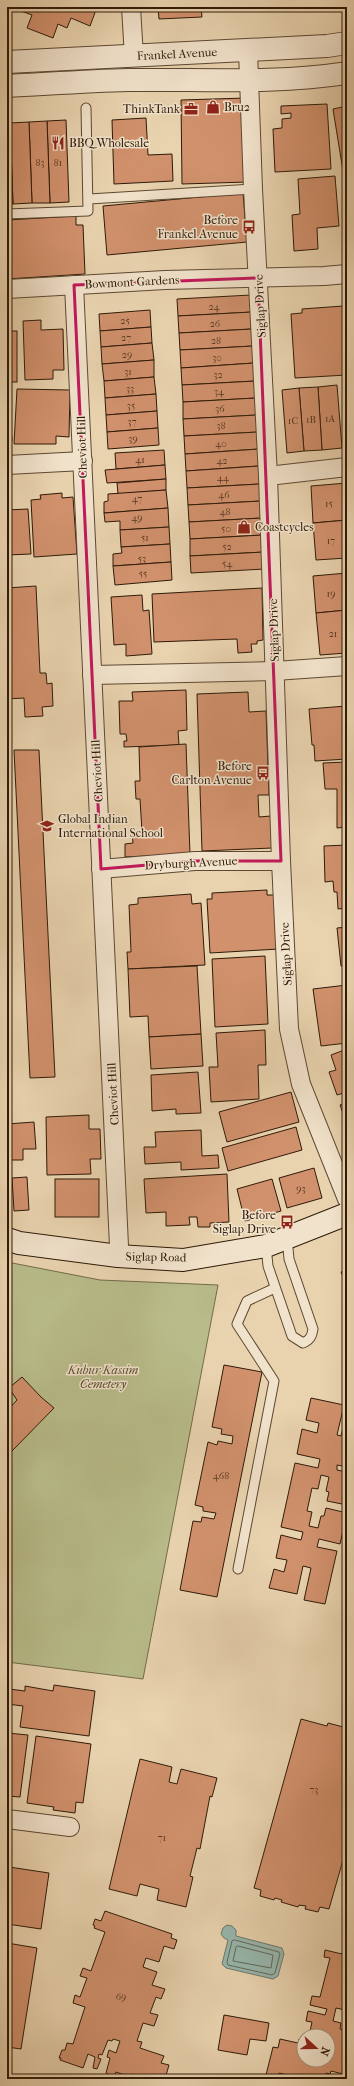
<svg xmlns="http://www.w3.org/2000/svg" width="354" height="2086" font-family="'IM FELL French Canon',serif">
  <rect width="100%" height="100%" fill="#e9d3af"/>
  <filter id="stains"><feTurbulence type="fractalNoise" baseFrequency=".005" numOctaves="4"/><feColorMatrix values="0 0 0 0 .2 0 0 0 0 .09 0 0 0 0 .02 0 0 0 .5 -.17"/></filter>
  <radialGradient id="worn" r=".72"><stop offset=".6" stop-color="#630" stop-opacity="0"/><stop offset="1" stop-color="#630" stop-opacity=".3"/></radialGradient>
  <path fill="#b8bc8a" stroke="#736b49" d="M 7,1262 L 100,1280 L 218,1285 L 143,1679 L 7,1662 Z"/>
  <path fill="#97b7ae" stroke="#6d786c" d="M 227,1925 L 232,1926 L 236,1930 L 236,1936 L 282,1948 L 284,1954 L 278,1976 L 273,1979 L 226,1968 L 222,1964 L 228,1940 L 224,1938 L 221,1934 L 223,1928 Z"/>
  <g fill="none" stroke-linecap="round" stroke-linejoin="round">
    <g stroke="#62685b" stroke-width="1">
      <path d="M 235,1940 L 279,1952 L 280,1954 L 275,1973 L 272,1975 L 228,1965 L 227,1962 L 232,1941 Z"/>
      <path d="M 238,1946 L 273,1955 L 271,1968 L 233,1961 L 236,1947 Z"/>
    </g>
  </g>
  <g fill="#d1916d" stroke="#2e1a08">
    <path d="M 23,7 L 97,7 L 90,26 L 71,18 L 67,28 L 58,24 L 53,38 L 27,28 L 32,15 L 21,11 Z"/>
    <path d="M 158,7 L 201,7 L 202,17 L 159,19 Z"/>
    <path d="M 246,98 L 248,182 L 182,184 L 181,100 Z"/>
    <path d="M 327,104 L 331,169 L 275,172 L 273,129 L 282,128 L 282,119 L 291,118 L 291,113 L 281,114 L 281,106 Z"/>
    <path d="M 347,106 L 347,170 L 343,171 L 333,109 Z"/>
    <path d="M 146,118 L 148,155 L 172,154 L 173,181 L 114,184 L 112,120 Z"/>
    <path d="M 66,120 L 69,202 L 50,203 L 47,121 Z"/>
    <path d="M 47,121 L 50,203 L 32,203 L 29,122 Z"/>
    <path d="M 29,122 L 32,203 L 13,204 L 10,123 Z"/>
    <path d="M 7,123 L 10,123 L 13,204 L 7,204 Z"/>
    <path d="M 335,176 L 339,226 L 317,228 L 318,249 L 294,251 L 292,215 L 300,214 L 298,179 Z"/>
    <path d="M 243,193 L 247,242 L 107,255 L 103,206 Z"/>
    <path d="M 347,210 L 347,239 L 343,211 Z"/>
    <path d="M 76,216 L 76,225 L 83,225 L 85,274 L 7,279 L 7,220 Z"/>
    <path d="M 251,295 L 252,312 L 178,316 L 177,299 Z"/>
    <path d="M 343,306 L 347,375 L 295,378 L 291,314 L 302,313 L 302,309 Z"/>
    <path d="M 150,310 L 151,327 L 100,331 L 99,314 Z"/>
    <path d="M 252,312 L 252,329 L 179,333 L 178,316 Z"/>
    <path d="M 41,320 L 41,330 L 63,329 L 64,370 L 53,370 L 53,379 L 25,380 L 23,321 Z"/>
    <path d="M 151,327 L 152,343 L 101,347 L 100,331 Z"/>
    <path d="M 252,329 L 253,346 L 180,350 L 179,333 Z"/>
    <rect x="7" y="331" width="10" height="51"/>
    <path d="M 152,343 L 154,360 L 102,364 L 101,347 Z"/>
    <path d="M 253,346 L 254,363 L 181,368 L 180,350 Z"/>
    <path d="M 154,360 L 154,377 L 104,381 L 102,364 Z"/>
    <path d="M 254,363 L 255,381 L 182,385 L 181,368 Z"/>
    <path d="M 154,377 L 156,394 L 105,398 L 104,381 Z"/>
    <path d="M 255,381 L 256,398 L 183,402 L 182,385 Z"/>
    <path d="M 337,385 L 342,448 L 322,450 L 318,387 Z"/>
    <path d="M 318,387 L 322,450 L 304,451 L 299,388 Z"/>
    <path d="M 299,388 L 304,451 L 287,453 L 282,390 Z"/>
    <path d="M 17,389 L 70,390 L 69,437 L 56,436 L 56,444 L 14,444 Z"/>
    <path d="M 7,390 L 9,390 L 12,441 L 7,441 Z"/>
    <path d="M 156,394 L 157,411 L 106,415 L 105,398 Z"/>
    <path d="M 256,398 L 257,415 L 183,419 L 183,402 Z"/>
    <path d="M 157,411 L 158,428 L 107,432 L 106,415 Z"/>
    <path d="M 257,415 L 258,432 L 184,436 L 183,419 Z"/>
    <path d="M 158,428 L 159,445 L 108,449 L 107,432 Z"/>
    <path d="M 258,432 L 259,449 L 185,454 L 184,436 Z"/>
    <path d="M 259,449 L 259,466 L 186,471 L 185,454 Z"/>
    <path d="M 164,450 L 165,465 L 116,469 L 115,453 Z"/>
    <path d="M 165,465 L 166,479 L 107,483 L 105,470 Z"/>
    <path d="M 259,466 L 260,484 L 187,488 L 186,471 Z"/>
    <path d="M 166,479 L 166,490 L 118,494 L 117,483 Z"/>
    <path d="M 347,483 L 347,520 L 313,523 L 311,486 Z"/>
    <path d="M 260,484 L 261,501 L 188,505 L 187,488 Z"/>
    <path d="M 166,490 L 168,508 L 104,513 L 104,502 L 108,501 L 108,494 Z"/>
    <path d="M 62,493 L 62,498 L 73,497 L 77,554 L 34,557 L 31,500 L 41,499 L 40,495 Z"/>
    <path d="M 261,501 L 262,518 L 189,522 L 188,505 Z"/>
    <path d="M 168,508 L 169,527 L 120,530 L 120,521 L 105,522 L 104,513 Z"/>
    <path d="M 28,509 L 31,554 L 7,555 L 7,510 Z"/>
    <path d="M 262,518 L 263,535 L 190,539 L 189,522 Z"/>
    <path d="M 347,520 L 347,558 L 316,560 L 313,523 Z"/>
    <path d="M 169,527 L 170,544 L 121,547 L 120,530 Z"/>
    <path d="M 263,535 L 264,552 L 190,556 L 190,539 Z"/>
    <path d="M 170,544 L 171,562 L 113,566 L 113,554 L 122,553 L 121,547 Z"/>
    <path d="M 264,552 L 265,569 L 191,573 L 190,556 Z"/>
    <path d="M 171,562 L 172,580 L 115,585 L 113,566 Z"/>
    <path d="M 347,573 L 347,610 L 316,613 L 313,576 Z"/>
    <path d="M 36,586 L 40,673 L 46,673 L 47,684 L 52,683 L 53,706 L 42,707 L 43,716 L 25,717 L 24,698 L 7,699 L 7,588 Z"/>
    <path d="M 262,588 L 263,640 L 257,641 L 257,644 L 251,644 L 252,652 L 238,653 L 237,639 L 154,642 L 152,594 Z"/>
    <path d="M 142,595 L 143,611 L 149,610 L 152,654 L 126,656 L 126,644 L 114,645 L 111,597 Z"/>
    <path d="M 347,610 L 347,653 L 320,655 L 316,613 Z"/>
    <path d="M 186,690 L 187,730 L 178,731 L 179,745 L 124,747 L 124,741 L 127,741 L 126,734 L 120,734 L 119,701 L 133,701 L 132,692 Z"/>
    <path d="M 248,692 L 249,712 L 266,711 L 269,795 L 258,795 L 259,817 L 271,816 L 272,848 L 202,851 L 197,694 Z"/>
    <path d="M 346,706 L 347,759 L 315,761 L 314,745 L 312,745 L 309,709 Z"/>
    <path d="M 186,744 L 190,854 L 125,857 L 125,844 L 133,843 L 132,832 L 142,832 L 140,799 L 136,799 L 135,781 L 140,781 L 139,747 Z"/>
    <path d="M 14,750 L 39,750 L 55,1077 L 30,1078 Z"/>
    <path d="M 347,762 L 347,827 L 337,828 L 337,789 L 325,789 L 323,763 Z"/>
    <path d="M 347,845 L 347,908 L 338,909 L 337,892 L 334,892 L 333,881 L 325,882 L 324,846 Z"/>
    <path d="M 267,890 L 267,895 L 276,895 L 279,949 L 210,953 L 207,899 L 212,899 L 212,893 Z"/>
    <path d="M 191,894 L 192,904 L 201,903 L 205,965 L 128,969 L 127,952 L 131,952 L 129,905 L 138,904 L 138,898 Z"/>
    <path d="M 347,927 L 347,966 L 341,966 L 337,928 Z"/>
    <path d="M 265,956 L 268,1024 L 215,1027 L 212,959 Z"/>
    <path d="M 197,966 L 201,1034 L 149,1037 L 148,1016 L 130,1017 L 128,969 Z"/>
    <path d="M 347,985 L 347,1043 L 321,1046 L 313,989 Z"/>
    <path d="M 265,1030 L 266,1065 L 258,1065 L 259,1099 L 211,1102 L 209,1067 L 218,1067 L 216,1033 Z"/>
    <path d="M 201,1034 L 203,1066 L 151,1069 L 149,1037 Z"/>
    <path d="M 347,1049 L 347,1092 L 337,1095 L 329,1072 L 336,1070 L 331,1055 Z"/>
    <path d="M 198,1072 L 201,1113 L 176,1114 L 176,1109 L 152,1111 L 151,1075 Z"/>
    <path d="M 291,1092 L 299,1122 L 227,1142 L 219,1112 Z"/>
    <path d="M 347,1102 L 347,1124 L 340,1105 Z"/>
    <path d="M 89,1115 L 89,1129 L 100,1129 L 101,1159 L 90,1159 L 91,1174 L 47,1175 L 46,1117 Z"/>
    <path d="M 34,1122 L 36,1149 L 23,1149 L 23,1160 L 10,1160 L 9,1158 L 7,1158 L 7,1124 Z"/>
    <path d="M 296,1127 L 302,1150 L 228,1171 L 222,1148 Z"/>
    <path d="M 201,1130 L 202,1156 L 218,1155 L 219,1168 L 181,1170 L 181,1162 L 145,1164 L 144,1147 L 156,1147 L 155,1132 Z"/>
    <path d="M 314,1168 L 322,1198 L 287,1208 L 279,1178 Z"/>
    <path d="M 227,1174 L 229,1222 L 210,1223 L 210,1227 L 198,1227 L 197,1217 L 189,1217 L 190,1225 L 166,1226 L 166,1212 L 146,1213 L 144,1179 Z"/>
    <path d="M 27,1177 L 29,1210 L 14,1211 L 12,1178 Z"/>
    <rect x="55" y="1179" width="44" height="38"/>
    <path d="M 272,1179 L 281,1211 L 245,1221 L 237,1189 Z"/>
    <path d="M 347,1269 L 347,1286 L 341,1272 Z"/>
    <path d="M 224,1365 L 262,1372 L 217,1597 L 180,1590 L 193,1521 L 201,1522 L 202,1517 L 214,1519 L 216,1513 L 203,1511 L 203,1507 L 195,1505 L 208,1442 L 217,1445 L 218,1441 L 232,1444 L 233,1436 L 221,1434 L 222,1429 L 212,1427 Z"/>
    <path d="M 22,1377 L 41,1397 L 54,1408 L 12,1451 L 7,1444 L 7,1411 L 17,1400 L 9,1388 Z"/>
    <path d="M 311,1398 L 344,1405 L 337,1435 L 341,1436 L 347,1411 L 347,1467 L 337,1465 L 337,1470 L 347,1472 L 347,1505 L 327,1501 L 329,1492 L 326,1491 L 329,1477 L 321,1475 L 318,1489 L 312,1488 L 307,1511 L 312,1512 L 309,1526 L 318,1528 L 321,1516 L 324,1516 L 326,1508 L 347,1513 L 340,1544 L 319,1539 L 317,1547 L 337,1551 L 325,1604 L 304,1600 L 311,1568 L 303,1566 L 297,1594 L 269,1588 L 274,1569 L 284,1572 L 287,1560 L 276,1558 L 281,1535 L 301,1540 L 303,1532 L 281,1527 L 295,1463 L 318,1468 L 320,1459 L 297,1454 L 302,1429 L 317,1433 L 319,1423 L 306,1420 Z"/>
    <path d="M 54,1685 L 95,1691 L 89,1736 L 20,1727 L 23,1706 L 7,1704 L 9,1689 L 25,1691 L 25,1686 L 53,1691 Z"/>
    <path d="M 301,1719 L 327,1726 L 328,1723 L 347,1728 L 347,1846 L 329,1909 L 320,1907 L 318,1912 L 305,1909 L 306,1906 L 299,1905 L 298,1907 L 281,1902 L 282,1900 L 275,1898 L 274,1900 L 260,1896 L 261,1890 L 254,1888 Z"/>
    <path d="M 7,1733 L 28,1735 L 20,1797 L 7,1796 Z"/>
    <path d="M 36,1736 L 91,1744 L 83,1803 L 76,1802 L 75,1813 L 53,1810 L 54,1807 L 27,1803 Z"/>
    <path d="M 140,1759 L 172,1767 L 169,1782 L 177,1784 L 181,1769 L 217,1778 L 212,1797 L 210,1796 L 200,1849 L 197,1848 L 190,1876 L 193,1877 L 186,1907 L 157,1900 L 159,1889 L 140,1884 L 137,1896 L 109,1889 Z"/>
    <path d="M 9,1867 L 49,1873 L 41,1929 L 7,1924 L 7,1883 Z"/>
    <path d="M 105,1911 L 172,1934 L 171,1938 L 177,1940 L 174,1949 L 164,1946 L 159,1962 L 146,1958 L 143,1967 L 157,1972 L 152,1985 L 165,1989 L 161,1999 L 156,1997 L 150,2013 L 158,2015 L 154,2026 L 143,2023 L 137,2041 L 142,2042 L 140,2048 L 164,2056 L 161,2063 L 169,2065 L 165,2079 L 148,2079 L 132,2074 L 130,2077 L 116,2072 L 113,2079 L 106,2077 L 108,2074 L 106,2073 L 110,2058 L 107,2057 L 109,2050 L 116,2053 L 120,2041 L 113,2039 L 112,2041 L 108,2040 L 102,2055 L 99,2054 L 98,2058 L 101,2059 L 97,2069 L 93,2068 L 95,2057 L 88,2054 L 83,2068 L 60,2060 L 61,2058 L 59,2058 L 62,2050 L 65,2050 L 67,2043 L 73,2044 L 85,2007 L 73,2003 L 75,1995 L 80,1997 L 87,1978 L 80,1976 L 83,1968 L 91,1971 L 105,1932 L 94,1928 L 95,1926 L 93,1925 L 95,1919 L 101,1921 Z"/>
    <path d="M 7,1943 L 37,1948 L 21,2049 L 7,2047 Z"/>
    <path d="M 325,1950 L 342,1954 L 343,1950 L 347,1951 L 347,2004 L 345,2010 L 336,2008 L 333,2021 L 341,2023 L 340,2029 L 347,2031 L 347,2067 L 345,2066 L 343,2074 L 331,2071 L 330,2074 L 326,2073 L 325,2079 L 302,2079 L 279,2073 L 277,2079 L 265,2079 L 273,2047 L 278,2048 L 280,2039 L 298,2043 L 299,2039 L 304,2040 L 304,2060 L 328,2060 L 328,2036 L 309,2036 L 312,2022 L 306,2021 L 308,2011 L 325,2015 L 327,2009 L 310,2005 L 312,1996 L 320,1997 L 330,1958 L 324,1957 Z"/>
    <path d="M 224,2015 L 269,2023 L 266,2041 L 250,2039 L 247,2055 L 218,2050 Z"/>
  </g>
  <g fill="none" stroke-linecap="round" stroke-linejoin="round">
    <g stroke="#5d4832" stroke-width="11">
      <g id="service">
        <path d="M 89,199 L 253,189"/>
        <path d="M 7,214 L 88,211 L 86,108"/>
        <path d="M 266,1246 L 268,1266 L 292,1336 L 303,1343 C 310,1340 312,1336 313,1329 L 289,1259 L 287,1238"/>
        <path d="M 238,1569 L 274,1381 L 237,1324 L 247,1301 L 275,1288"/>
      </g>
    </g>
    <g stroke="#5d4832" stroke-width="20">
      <g id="minor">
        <path d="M 131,7 L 134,57"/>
        <path d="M 248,51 L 253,189 L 268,476 L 281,861 L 289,1029 L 301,1084 L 347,1199"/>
        <path d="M 74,285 L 119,1246 L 118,1256"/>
        <path d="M 7,289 L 165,280 L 324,276 L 347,274"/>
        <path d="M 7,465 L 83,461"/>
        <path d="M 268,476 L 347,467"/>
        <path d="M 92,675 L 275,671 L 347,666"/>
        <path d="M 101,869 L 195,861 L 281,861"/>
        <path d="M 7,1819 L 70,1827"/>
      </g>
    </g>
    <g stroke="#5d4832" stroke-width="24">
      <g id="tertiary">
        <path d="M 7,62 L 327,46 L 347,43"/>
        <path d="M 7,86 C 47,84 88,81 128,80 C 201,79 275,84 347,73"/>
      </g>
    </g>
    <g stroke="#2e1a08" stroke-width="24">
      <path id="secondary" d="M 7,1239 L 19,1243 L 118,1256 L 183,1260 L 266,1246 L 347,1214"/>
    </g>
    <use href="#service" stroke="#f1e2cb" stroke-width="9"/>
    <use href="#minor" stroke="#f1e2cb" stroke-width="18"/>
    <use href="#tertiary" stroke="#f1e2cb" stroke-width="22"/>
    <use href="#secondary" stroke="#f1e2cb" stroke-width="22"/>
  </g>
  <path fill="none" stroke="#c2185b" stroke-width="3" stroke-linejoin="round" d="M 258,278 L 281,861 L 195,861 L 101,869 L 74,285 Z"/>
  <defs>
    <g id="shop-bare" transform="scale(1.08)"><path d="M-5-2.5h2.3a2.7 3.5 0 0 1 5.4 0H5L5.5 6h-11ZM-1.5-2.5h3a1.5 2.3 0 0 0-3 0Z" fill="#8f2418" stroke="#f1e2cb" stroke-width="2.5" paint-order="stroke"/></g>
    <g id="office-bare" transform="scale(1.08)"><path d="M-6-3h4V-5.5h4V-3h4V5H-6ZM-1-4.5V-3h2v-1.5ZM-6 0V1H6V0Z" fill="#8f2418" stroke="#f1e2cb" stroke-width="2.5" paint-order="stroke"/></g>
    <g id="restaurant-bare" transform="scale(1.08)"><path d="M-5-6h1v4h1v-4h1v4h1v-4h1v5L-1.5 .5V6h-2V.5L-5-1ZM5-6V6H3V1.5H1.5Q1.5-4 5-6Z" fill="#8f2418" stroke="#f1e2cb" stroke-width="2.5" paint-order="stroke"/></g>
    <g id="bus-bare" transform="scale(1.08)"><path d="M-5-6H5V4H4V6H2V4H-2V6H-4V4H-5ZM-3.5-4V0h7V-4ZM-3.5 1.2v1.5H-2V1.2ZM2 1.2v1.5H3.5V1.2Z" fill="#8f2418" stroke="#f1e2cb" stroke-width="2.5" paint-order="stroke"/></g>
    <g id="school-bare" transform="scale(1.08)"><path d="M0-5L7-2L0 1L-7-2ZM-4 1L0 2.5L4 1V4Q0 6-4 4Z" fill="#8f2418" stroke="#f1e2cb" stroke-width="2.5" paint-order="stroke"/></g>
  </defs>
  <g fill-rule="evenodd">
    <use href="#shop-bare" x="213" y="107"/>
    <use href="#office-bare" x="191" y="109"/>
    <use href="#restaurant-bare" x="58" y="143"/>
    <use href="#bus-bare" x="249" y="227"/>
    <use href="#shop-bare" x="244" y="527"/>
    <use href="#bus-bare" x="263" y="773"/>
    <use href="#school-bare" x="47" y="826"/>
    <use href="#bus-bare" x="287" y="1222"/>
  </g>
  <g text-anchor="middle" stroke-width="3" stroke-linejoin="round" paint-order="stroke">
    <g font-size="10" fill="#573821">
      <text x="40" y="166">83</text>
      <text x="58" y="166">81</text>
      <text x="214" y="310">24</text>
      <text x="125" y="324">25</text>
      <text x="215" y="327">26</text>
      <text x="126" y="341">27</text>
      <text x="216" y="344">28</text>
      <text x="127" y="358">29</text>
      <text x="217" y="361">30</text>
      <text x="128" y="375">31</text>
      <text x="218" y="378">32</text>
      <text x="130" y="392">33</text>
      <text x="219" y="395">34</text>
      <text x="131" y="409">35</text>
      <text x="220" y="412">36</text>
      <text x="330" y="422">1A</text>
      <text x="311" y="423">1B</text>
      <text x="293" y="424">1C</text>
      <text x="132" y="425">37</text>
      <text x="221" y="429">38</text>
      <text x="133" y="442">39</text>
      <text x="221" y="447">40</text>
      <text x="140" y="463">41</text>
      <text x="222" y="464">42</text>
      <text x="223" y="481">44</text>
      <text x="224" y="498">46</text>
      <text x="137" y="502">47</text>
      <text x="329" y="507">15</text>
      <text x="225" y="515">48</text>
      <text x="137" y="521">49</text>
      <text x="226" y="532">50</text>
      <text x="145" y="541">51</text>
      <text x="331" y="544">17</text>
      <text x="227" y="550">52</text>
      <text x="142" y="562">53</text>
      <text x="227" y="567">54</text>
      <text x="143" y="577">55</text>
      <text x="331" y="597">19</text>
      <text x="333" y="637">21</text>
      <text x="301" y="1192">93</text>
      <text x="221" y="1479">468</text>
      <text x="314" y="1793">73</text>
      <text x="162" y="1841">71</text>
      <text x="121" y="2000">69</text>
    </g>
    <g font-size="12" fill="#2e1a08" stroke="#f1e2cb">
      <text transform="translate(177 54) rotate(-3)" y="4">Frankel Avenue</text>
      <text transform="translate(132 282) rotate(-3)" y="4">Bowmont Gardens</text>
      <text transform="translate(260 306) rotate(-93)" y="4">Siglap Drive</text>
      <text transform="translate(82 447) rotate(-92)" y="4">Cheviot Hill</text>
      <text transform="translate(274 630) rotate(-92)" y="4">Siglap Drive</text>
      <text transform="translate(97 771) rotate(-93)" y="4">Cheviot Hill</text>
      <text transform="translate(191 863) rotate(-3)" y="4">Dryburgh Avenue</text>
      <text transform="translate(286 954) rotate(-93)" y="4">Siglap Drive</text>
      <text transform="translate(113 1094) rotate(-93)" y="4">Cheviot Hill</text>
      <text transform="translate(156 1257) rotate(1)" y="4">Siglap Road</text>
    </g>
    <g font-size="12" fill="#2e1a08" stroke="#f1e2cb" text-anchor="start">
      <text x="224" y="111">Bru2</text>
      <text x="180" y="113" text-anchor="end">ThinkTank</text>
      <text x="69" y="147">BBQ Wholesale</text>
      <text x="238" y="224" text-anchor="end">Before<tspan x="238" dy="14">Frankel Avenue</tspan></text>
      <text x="255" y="531">Coastcycles</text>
      <text x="252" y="770" text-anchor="end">Before<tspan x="252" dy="14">Carlton Avenue</tspan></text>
      <text x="58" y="823">Global Indian<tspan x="58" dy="14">International School</tspan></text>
      <text x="276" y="1219" text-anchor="end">Before<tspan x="276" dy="14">Siglap Drive</tspan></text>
    </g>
    <g font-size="12" font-style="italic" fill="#574b2f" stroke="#f1e2cb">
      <text x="103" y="1374">Kubur Kassim<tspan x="103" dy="14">Cemetery</tspan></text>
    </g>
  </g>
  <rect width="354" height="2086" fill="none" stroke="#e9d3af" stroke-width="24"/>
  <rect x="8" y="8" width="338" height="2070" fill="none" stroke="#2e1a08" stroke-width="2"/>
  <rect x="12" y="12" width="330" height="2062" fill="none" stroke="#2e1a08"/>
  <g transform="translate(316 2048) rotate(111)"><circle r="19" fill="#f1e2cb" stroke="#a3927d"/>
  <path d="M0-3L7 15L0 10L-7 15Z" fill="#8f2418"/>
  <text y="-6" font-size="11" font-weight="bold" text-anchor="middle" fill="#2e1a08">N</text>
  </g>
  <rect width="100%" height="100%" filter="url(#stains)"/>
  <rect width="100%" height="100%" fill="url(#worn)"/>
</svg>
